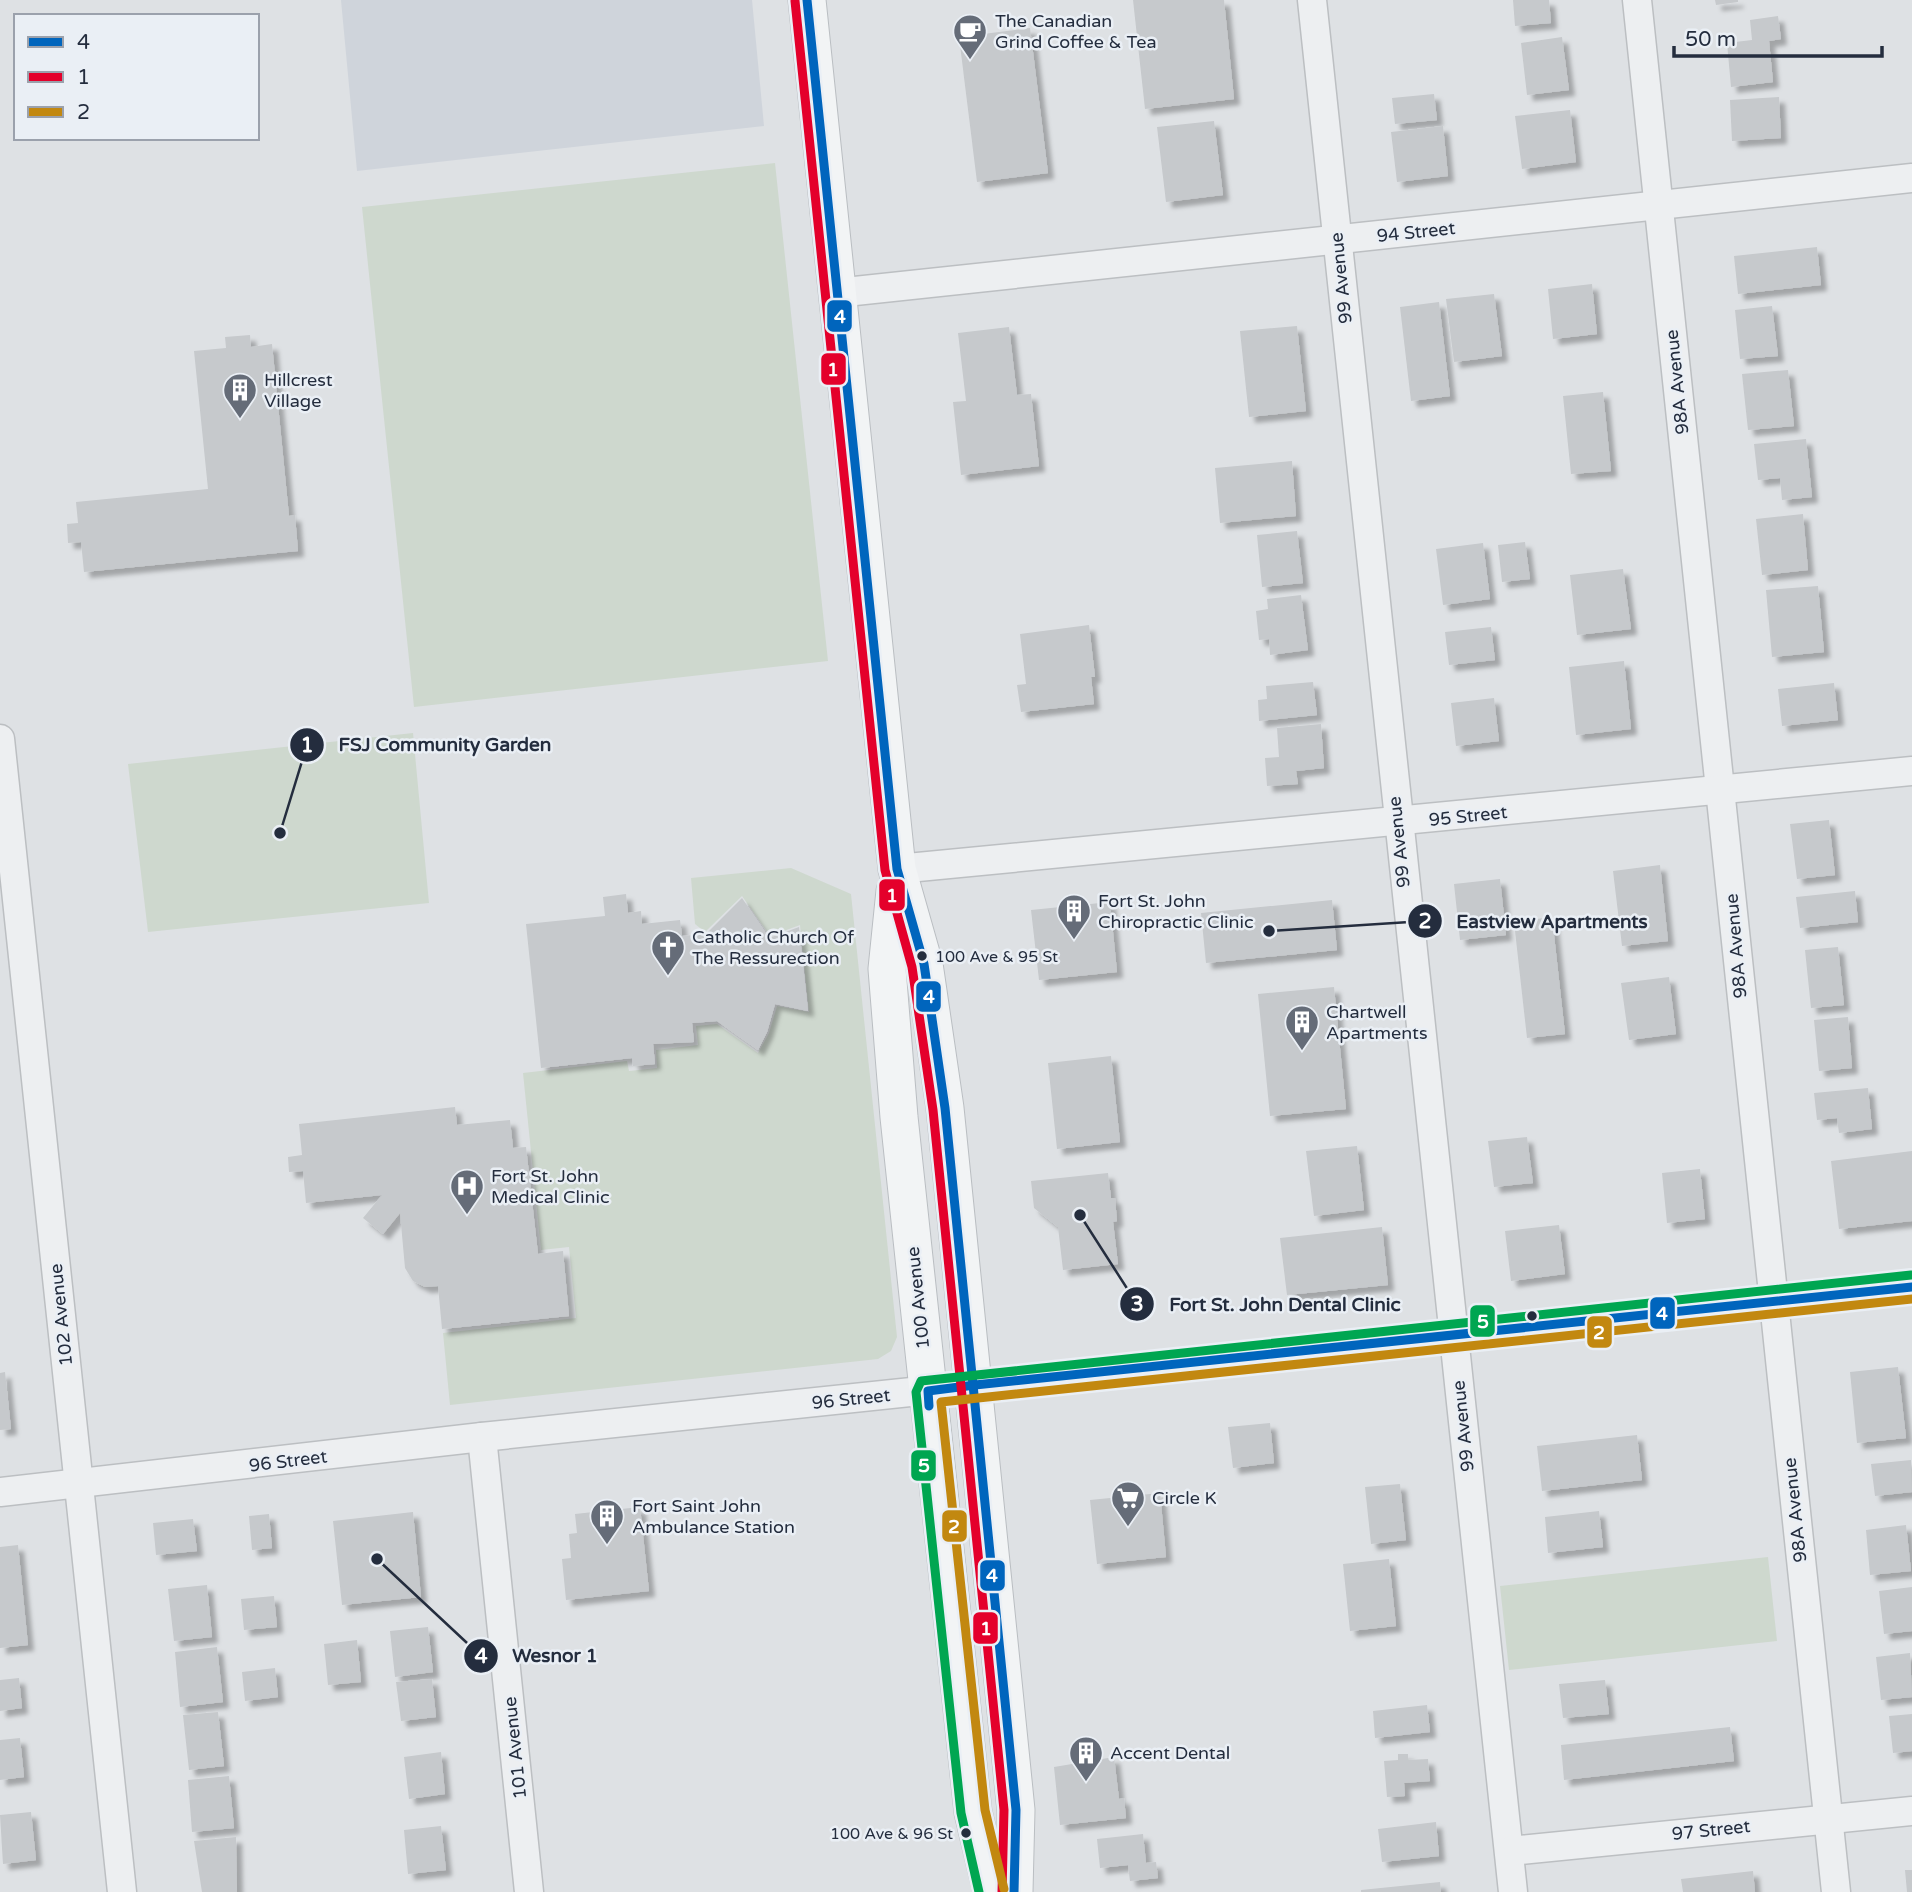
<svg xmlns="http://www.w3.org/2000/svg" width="1912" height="1892" font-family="'Varela Round',sans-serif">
  <defs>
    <filter id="shadow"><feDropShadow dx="6" dy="6" stdDeviation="2" flood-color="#0004"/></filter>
  </defs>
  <rect width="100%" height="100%" fill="#dee1e4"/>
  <path fill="#cfd4db" d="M 341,0 L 752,0 L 764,126 L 357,171 Z"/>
  <g fill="#ced8ce">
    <path d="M 775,163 L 828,661 L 414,707 L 362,207 Z"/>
    <path d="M 413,733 L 429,903 L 148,932 L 128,764 Z"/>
    <path d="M 791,868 L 851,894 L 897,1337 L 891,1351 L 878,1359 L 450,1405 L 443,1333 L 576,1318 L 569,1247 L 541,1250 L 523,1073 L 627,1061 L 629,1071 L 657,1068 L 656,1050 L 698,1045 L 696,1026 L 717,1024 L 758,1053 L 769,1033 L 777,1006 L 809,1012 L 800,925 L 770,936 L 742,896 L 705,932 L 695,924 L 691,878 Z"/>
    <path d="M 1768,1557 L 1777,1641 L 1509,1670 L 1500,1586 Z"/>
  </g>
  <g fill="#c6c9cc" filter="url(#shadow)">
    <path d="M 1133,0 L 1224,0 L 1234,99 L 1145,109 Z"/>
    <path d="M 1513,0 L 1549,0 L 1551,23 L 1515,26 Z"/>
    <path d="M 1715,0 L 1738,0 L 1738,2 L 1716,5 Z"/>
    <path d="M 1778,16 L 1781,39 L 1769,41 L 1773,82 L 1731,87 L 1727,43 L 1752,40 L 1750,20 Z"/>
    <path d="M 1030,28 L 1048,173 L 977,182 L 959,37 Z"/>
    <path d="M 1562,37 L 1569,90 L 1527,95 L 1521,43 Z"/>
    <path d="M 1434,94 L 1437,120 L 1395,124 L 1392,98 Z"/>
    <path d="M 1779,97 L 1781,138 L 1732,141 L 1730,100 Z"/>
    <path d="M 1570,110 L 1576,162 L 1522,169 L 1515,116 Z"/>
    <path d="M 1214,121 L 1223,195 L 1166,202 L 1157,127 Z"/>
    <path d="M 1443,126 L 1448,176 L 1397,182 L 1391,132 Z"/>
    <path d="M 1817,247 L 1821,285 L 1738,294 L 1734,256 Z"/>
    <path d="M 1592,284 L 1597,334 L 1553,339 L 1548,289 Z"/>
    <path d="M 1494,294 L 1502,356 L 1454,362 L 1446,299 Z"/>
    <path d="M 1439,302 L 1450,396 L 1411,401 L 1400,307 Z"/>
    <path d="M 1772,306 L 1778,356 L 1740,359 L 1735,310 Z"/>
    <path d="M 1297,326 L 1306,411 L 1249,417 L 1240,331 Z"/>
    <path d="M 1009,327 L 1017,395 L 1031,394 L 1039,466 L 961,475 L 953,402 L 966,401 L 958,333 Z"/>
    <path d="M 250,335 L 251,347 L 272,344 L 289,516 L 295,515 L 298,551 L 84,572 L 81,542 L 68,543 L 67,524 L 78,523 L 76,502 L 208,489 L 194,351 L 226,348 L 225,337 Z"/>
    <path d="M 1788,370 L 1794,426 L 1748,430 L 1742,374 Z"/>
    <path d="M 1603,392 L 1611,471 L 1571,474 L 1563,396 Z"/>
    <path d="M 1806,439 L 1812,497 L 1782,500 L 1780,478 L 1758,480 L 1754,444 Z"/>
    <path d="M 1292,461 L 1296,516 L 1220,523 L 1215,468 Z"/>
    <path d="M 1803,514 L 1808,570 L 1762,575 L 1756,519 Z"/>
    <path d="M 1297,531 L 1303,583 L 1262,587 L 1257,535 Z"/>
    <path d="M 1525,542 L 1530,579 L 1502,582 L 1498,545 Z"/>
    <path d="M 1483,543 L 1490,599 L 1443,605 L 1436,549 Z"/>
    <path d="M 1623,569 L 1631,629 L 1577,635 L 1570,575 Z"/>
    <path d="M 1818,586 L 1824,652 L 1772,657 L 1766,590 Z"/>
    <path d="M 1301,595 L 1308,650 L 1270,655 L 1269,639 L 1259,640 L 1256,611 L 1268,609 L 1267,599 Z"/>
    <path d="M 1089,625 L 1095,677 L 1091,677 L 1094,704 L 1021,712 L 1017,685 L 1026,684 L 1020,634 Z"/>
    <path d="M 1491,627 L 1495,660 L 1449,665 L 1445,632 Z"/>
    <path d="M 1624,661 L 1631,729 L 1576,735 L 1569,667 Z"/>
    <path d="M 1313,682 L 1317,715 L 1259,721 L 1258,700 L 1267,699 L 1266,686 Z"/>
    <path d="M 1834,683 L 1838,720 L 1782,726 L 1778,689 Z"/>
    <path d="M 1494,698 L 1499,741 L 1456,746 L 1451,703 Z"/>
    <path d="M 1321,724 L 1324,768 L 1296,771 L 1298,784 L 1267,786 L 1265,758 L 1279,757 L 1277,728 Z"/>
    <path d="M 1829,820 L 1835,875 L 1797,879 L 1790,824 Z"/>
    <path d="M 1660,865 L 1668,941 L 1622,946 L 1613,871 Z"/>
    <path d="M 1500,879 L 1506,935 L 1460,940 L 1454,884 Z"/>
    <path d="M 1855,891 L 1858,922 L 1800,928 L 1796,897 Z"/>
    <path d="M 626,894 L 628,913 L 641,911 L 642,924 L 680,920 L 682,936 L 706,934 L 742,898 L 769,938 L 799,927 L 808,1011 L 775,1004 L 767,1032 L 758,1050 L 717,1021 L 692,1023 L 694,1042 L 653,1044 L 655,1064 L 633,1066 L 632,1058 L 541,1068 L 526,924 L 605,916 L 603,897 Z"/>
    <path d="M 1332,900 L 1337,950 L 1206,963 L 1201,913 Z"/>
    <path d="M 1110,902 L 1117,972 L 1039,980 L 1031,910 Z"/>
    <path d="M 1552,917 L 1565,1034 L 1527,1038 L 1514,922 Z"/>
    <path d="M 1838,947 L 1844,1005 L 1811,1008 L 1805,950 Z"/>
    <path d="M 1669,977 L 1676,1034 L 1629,1040 L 1621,983 Z"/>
    <path d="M 1334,987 L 1346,1109 L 1270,1116 L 1258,994 Z"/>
    <path d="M 1848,1017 L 1852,1068 L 1819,1071 L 1814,1020 Z"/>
    <path d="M 1111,1056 L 1120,1142 L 1057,1149 L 1048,1063 Z"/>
    <path d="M 1868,1088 L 1872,1129 L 1839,1133 L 1837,1118 L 1817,1120 L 1814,1093 Z"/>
    <path d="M 455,1107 L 457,1125 L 510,1120 L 513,1148 L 526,1147 L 538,1254 L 563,1251 L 569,1316 L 442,1329 L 438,1286 L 425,1287 L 413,1281 L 405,1268 L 400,1213 L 383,1234 L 363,1218 L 382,1195 L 306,1203 L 303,1171 L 289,1172 L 288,1157 L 302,1155 L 299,1124 Z"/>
    <path d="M 1527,1137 L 1533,1183 L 1494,1187 L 1488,1141 Z"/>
    <path d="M 1357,1146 L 1364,1210 L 1314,1216 L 1306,1151 Z"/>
    <path d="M 1912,1151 L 1912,1221 L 1839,1229 L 1831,1161 Z"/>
    <path d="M 1700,1169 L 1705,1219 L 1667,1223 L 1662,1173 Z"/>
    <path d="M 1108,1173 L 1111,1198 L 1115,1198 L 1117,1221 L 1113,1222 L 1118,1264 L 1063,1270 L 1058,1227 L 1034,1208 L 1031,1181 Z"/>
    <path d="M 1559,1225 L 1565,1274 L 1511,1281 L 1505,1231 Z"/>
    <path d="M 1382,1227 L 1388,1285 L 1287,1295 L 1280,1238 Z"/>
    <path d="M 1898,1367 L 1906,1438 L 1857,1443 L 1850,1372 Z"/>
    <path d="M 5,1372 L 11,1429 L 0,1430 L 0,1373 Z"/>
    <path d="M 1270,1423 L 1274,1463 L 1233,1468 L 1228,1427 Z"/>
    <path d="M 1637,1435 L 1642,1480 L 1542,1491 L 1537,1446 Z"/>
    <path d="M 1911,1460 L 1912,1492 L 1875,1496 L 1871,1464 Z"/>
    <path d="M 1400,1484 L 1406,1540 L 1371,1544 L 1365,1487 Z"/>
    <path d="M 1160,1493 L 1166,1557 L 1097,1564 L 1090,1500 Z"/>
    <path d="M 640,1507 L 649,1591 L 566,1600 L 562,1559 L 571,1558 L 569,1534 L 577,1533 L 575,1514 Z"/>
    <path d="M 1599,1511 L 1603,1547 L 1548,1553 L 1545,1517 Z"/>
    <path d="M 413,1512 L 421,1597 L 342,1605 L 333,1521 Z"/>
    <path d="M 269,1514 L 272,1548 L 252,1550 L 249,1516 Z"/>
    <path d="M 193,1519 L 197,1551 L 156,1555 L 153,1523 Z"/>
    <path d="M 1906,1525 L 1911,1571 L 1870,1575 L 1866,1530 Z"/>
    <path d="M 18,1545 L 28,1645 L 0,1648 L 0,1547 Z"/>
    <path d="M 1389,1559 L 1396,1626 L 1350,1631 L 1343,1564 Z"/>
    <path d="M 207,1585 L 212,1637 L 174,1641 L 168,1589 Z"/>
    <path d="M 1912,1587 L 1912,1631 L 1884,1634 L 1879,1591 Z"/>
    <path d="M 274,1596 L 277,1627 L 244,1630 L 241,1599 Z"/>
    <path d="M 428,1627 L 433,1672 L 395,1677 L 390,1631 Z"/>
    <path d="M 357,1640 L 361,1682 L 328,1685 L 324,1644 Z"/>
    <path d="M 217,1647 L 223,1702 L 180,1707 L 175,1652 Z"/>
    <path d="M 1910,1653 L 1912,1697 L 1881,1700 L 1876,1657 Z"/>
    <path d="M 275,1668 L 278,1697 L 245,1701 L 242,1672 Z"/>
    <path d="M 19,1678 L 22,1708 L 0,1711 L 0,1680 Z"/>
    <path d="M 432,1679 L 436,1717 L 401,1721 L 396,1682 Z"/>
    <path d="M 1605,1680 L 1609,1714 L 1563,1718 L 1559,1684 Z"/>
    <path d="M 1427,1705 L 1430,1732 L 1375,1738 L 1373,1711 Z"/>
    <path d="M 218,1712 L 224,1766 L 189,1770 L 183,1715 Z"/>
    <path d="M 1912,1714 L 1912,1751 L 1893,1753 L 1889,1716 Z"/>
    <path d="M 1730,1727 L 1734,1761 L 1564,1780 L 1561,1745 Z"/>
    <path d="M 20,1738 L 24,1777 L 0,1780 L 0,1740 Z"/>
    <path d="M 441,1752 L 445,1794 L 409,1799 L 404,1757 Z"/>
    <path d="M 1398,1754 L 1408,1754 L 1408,1760 L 1428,1759 L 1430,1781 L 1404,1783 L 1405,1796 L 1387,1797 L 1384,1761 L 1398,1760 Z"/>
    <path d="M 1114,1757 L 1119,1799 L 1124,1798 L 1126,1818 L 1060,1825 L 1054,1767 Z"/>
    <path d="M 229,1776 L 234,1828 L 192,1832 L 188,1780 Z"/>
    <path d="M 31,1812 L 36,1860 L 3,1864 L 0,1815 Z"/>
    <path d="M 1436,1822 L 1439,1856 L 1382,1862 L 1378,1829 Z"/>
    <path d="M 441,1826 L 446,1870 L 408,1874 L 404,1830 Z"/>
    <path d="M 1143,1834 L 1146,1863 L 1156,1862 L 1158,1878 L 1130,1881 L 1128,1865 L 1100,1868 L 1097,1839 Z"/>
    <path d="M 236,1837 L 237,1892 L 202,1892 L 194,1841 Z"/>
    <path d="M 1905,1870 L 1912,1870 L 1912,1892 L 1907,1892 Z"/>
    <path d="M 1753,1871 L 1755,1892 L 1683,1892 L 1681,1879 Z"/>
    <path d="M 1440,1882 L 1441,1892 L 1361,1892 L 1361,1890 Z"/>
  </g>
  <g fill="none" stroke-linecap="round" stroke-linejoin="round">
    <g stroke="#bcbfc2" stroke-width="31">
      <g id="minor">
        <path d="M 1312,0 L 1513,1892"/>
        <path d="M 1637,0 L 1836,1892"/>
        <path d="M 836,293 L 1912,178"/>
        <path d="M 0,739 L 122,1892"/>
        <path d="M 897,869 L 1912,771"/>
        <path d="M 482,1437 L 529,1892"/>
        <path d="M 0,1492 L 482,1437 L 1912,1287"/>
        <path d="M 1510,1851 L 1912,1811"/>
      </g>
    </g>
    <g stroke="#babec2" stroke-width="39">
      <g id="major">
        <path d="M 807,0 L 897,869 L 924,964 L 945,1108 L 1016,1810 L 1014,1892"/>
        <path d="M 895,891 L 887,969 L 899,1117 L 973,1812 L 992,1892"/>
      </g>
    </g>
    <use href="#minor" stroke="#edeff1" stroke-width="28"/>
    <use href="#major" stroke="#f2f4f5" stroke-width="37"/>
    <g stroke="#eaeff5" stroke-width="14">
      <g id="bus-1">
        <path d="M 807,0 L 897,869 L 924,964 L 945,1108 L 1016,1810 L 1014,1892"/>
        <path d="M 929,1406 L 928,1391 L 975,1385 L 1912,1287"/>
      </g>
    </g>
    <g stroke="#eaeff5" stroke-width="14">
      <path id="bus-2" d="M 795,1 L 885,870 L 912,967 L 933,1110 L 1004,1810 L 1002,1892"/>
    </g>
    <g stroke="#eaeff5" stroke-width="14">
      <path id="bus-3" d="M 1004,1889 L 985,1810 L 941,1402 L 1912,1299"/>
    </g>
    <g stroke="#eaeff5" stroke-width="14">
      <path id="bus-4" d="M 979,1892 L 961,1813 L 916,1392 L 921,1381 L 1911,1275"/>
    </g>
    <use href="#bus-1" stroke="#0065bd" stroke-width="9"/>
    <use href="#bus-2" stroke="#e4002b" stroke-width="9"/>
    <use href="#bus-3" stroke="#c28810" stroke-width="9"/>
    <use href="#bus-4" stroke="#00a651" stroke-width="9"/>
  </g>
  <defs>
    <g id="cafe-pin" transform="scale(1.75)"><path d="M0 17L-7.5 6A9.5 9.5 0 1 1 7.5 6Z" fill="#656c78" stroke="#eaeff5"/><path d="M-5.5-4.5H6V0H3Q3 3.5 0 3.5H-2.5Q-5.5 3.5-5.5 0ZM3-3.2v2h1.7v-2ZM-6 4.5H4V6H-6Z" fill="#fff"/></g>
    <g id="building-pin" transform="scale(1.75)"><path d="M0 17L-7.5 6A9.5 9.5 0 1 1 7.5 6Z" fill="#656c78" stroke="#eaeff5"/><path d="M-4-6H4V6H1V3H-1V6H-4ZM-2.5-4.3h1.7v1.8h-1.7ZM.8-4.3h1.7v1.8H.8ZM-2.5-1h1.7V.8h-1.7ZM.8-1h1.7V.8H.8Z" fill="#fff"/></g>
    <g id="church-pin" transform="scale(1.75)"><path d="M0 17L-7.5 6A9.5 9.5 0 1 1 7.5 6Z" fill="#656c78" stroke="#eaeff5"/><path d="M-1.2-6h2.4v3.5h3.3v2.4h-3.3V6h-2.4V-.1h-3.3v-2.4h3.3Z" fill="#fff"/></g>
    <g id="hospital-pin" transform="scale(1.75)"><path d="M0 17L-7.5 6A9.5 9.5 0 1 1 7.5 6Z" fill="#656c78" stroke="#eaeff5"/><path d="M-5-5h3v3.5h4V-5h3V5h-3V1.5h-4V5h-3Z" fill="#fff"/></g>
    <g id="supermarket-pin" transform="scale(1.75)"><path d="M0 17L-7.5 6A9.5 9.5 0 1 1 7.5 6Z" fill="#656c78" stroke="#eaeff5"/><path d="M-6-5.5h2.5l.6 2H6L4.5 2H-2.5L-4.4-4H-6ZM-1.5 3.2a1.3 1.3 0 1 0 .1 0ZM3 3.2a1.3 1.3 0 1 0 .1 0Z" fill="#fff"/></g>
  </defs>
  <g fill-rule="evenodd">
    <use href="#cafe-pin" x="970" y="31"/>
    <use href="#building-pin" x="240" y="390"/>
    <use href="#building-pin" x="1074" y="911"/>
    <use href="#church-pin" x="668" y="947"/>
    <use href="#building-pin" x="1302" y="1022"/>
    <use href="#hospital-pin" x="467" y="1186"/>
    <use href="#supermarket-pin" x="1128" y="1498"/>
    <use href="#building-pin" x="607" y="1516"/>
    <use href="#building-pin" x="1086" y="1753"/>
  </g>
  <g fill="#242d3e" stroke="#eaeff5" stroke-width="2.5">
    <circle cx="922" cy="956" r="6"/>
    <circle cx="1532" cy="1316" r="6"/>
    <circle cx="966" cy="1833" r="6"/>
  </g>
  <g text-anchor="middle" stroke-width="5" stroke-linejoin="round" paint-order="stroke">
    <g font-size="16" fill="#242d3e" stroke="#eaeff5" text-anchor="start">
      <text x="935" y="962">100 Ave &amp; 95 St</text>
      <text x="953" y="1839" text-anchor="end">100 Ave &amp; 96 St</text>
    </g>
    <g font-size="18" fill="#242d3e" stroke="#eaeff5" text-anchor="start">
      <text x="995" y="27">The Canadian<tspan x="995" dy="21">Grind Coffee &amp; Tea</tspan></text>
      <text x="264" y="386">Hillcrest<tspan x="264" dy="21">Village</tspan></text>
      <text x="1098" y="907">Fort St. John<tspan x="1098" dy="21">Chiropractic Clinic</tspan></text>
      <text x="692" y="943">Catholic Church Of<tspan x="692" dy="21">The Ressurection</tspan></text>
      <text x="1326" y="1018">Chartwell<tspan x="1326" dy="21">Apartments</tspan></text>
      <text x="491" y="1182">Fort St. John<tspan x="491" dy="21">Medical Clinic</tspan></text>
      <text x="1152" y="1504">Circle K</text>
      <text x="632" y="1512">Fort Saint John<tspan x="632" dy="21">Ambulance Station</tspan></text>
      <text x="1110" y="1759">Accent Dental</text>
    </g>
    <g font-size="18" fill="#242d3e" stroke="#eaeff5">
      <text transform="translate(1416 232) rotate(-6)" y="6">94 Street</text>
      <text transform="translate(1341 278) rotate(-96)" y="6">99 Avenue</text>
      <text transform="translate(1677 382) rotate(-96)" y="6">98A Avenue</text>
      <text transform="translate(1468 816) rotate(-6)" y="6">95 Street</text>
      <text transform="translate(1399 842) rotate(-96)" y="6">99 Avenue</text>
      <text transform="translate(1736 946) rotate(-95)" y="6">98A Avenue</text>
      <text transform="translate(918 1298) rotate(-96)" y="6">100 Avenue</text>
      <text transform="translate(61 1315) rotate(-96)" y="6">102 Avenue</text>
      <text transform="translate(851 1399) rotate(-6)" y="6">96 Street</text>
      <text transform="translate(1463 1426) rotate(-96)" y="6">99 Avenue</text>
      <text transform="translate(288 1461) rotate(-7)" y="6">96 Street</text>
      <text transform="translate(1795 1510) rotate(-96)" y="6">98A Avenue</text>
      <text transform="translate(515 1748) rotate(-96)" y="6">101 Avenue</text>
      <text transform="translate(1711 1830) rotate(-6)" y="6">97 Street</text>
    </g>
  </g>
  <path fill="none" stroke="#242d3e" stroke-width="2.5" d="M280 833L307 745M1269 931L1425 921M1080 1215L1137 1304M377 1559L481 1656"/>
  <g fill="#242d3e" stroke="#eaeff5" stroke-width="2.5">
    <circle cx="280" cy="833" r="7"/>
    <circle cx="1269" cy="931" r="7"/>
    <circle cx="1080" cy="1215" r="7"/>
    <circle cx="377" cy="1559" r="7"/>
    <circle cx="307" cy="745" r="18"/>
    <circle cx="1425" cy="921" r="18"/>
    <circle cx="1137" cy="1304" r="18"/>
    <circle cx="481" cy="1656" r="18"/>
  </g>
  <g font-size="21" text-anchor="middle" font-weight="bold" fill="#fff">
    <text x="307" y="752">1</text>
    <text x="1425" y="928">2</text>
    <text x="1137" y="1311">3</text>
    <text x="481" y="1663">4</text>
  </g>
  <g font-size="19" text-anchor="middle" font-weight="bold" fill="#242d3e" stroke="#eaeff5" stroke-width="5" stroke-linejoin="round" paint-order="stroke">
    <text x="445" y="751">FSJ Community Garden</text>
    <text x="1552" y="928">Eastview Apartments</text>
    <text x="1285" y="1311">Fort St. John Dental Clinic</text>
    <text x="555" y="1662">Wesnor 1</text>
  </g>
  <g stroke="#eaeff5" stroke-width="2.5">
    <rect x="826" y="299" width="27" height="34" rx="7" fill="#0065bd"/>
    <rect x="820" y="352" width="27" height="34" rx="7" fill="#e4002b"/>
    <rect x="878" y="878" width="28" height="34" rx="7" fill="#e4002b"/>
    <rect x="915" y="980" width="27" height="33" rx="7" fill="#0065bd"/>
    <rect x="1649" y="1296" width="27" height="34" rx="7" fill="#0065bd"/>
    <rect x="1469" y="1304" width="27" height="34" rx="7" fill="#00a651"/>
    <rect x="1586" y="1315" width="27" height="34" rx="7" fill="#c28810"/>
    <rect x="910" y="1449" width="27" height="33" rx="7" fill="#00a651"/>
    <rect x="941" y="1509" width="27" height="34" rx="7" fill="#c28810"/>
    <rect x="979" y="1559" width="27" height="33" rx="7" fill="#0065bd"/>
    <rect x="972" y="1611" width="27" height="34" rx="7" fill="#e4002b"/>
  </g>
  <g font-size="19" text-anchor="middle" font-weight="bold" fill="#fff">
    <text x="840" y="323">4</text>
    <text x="833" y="376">1</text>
    <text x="892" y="902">1</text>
    <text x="929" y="1003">4</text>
    <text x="1662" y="1320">4</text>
    <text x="1483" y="1328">5</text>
    <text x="1599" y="1339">2</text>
    <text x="924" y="1472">5</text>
    <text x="954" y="1533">2</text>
    <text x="992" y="1582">4</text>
    <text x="986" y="1635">1</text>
  </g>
  <rect x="14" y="14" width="245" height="126" fill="#eaeff5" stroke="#9ba1ac" stroke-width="2"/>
  <rect x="28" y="37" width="35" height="10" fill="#0065bd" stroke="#9ba1ac" stroke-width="2"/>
  <text x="77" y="49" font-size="21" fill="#242d3e">4</text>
  <rect x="28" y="72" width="35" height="10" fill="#e4002b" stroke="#9ba1ac" stroke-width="2"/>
  <text x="77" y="84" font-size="21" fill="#242d3e">1</text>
  <rect x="28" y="107" width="35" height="10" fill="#c28810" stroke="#9ba1ac" stroke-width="2"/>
  <text x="77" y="119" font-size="21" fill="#242d3e">2</text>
  <path d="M1674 46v10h208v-10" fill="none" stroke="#242d3e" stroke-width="3.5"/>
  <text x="1685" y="46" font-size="21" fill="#242d3e" stroke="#eaeff5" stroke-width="5" paint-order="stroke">50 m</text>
</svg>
